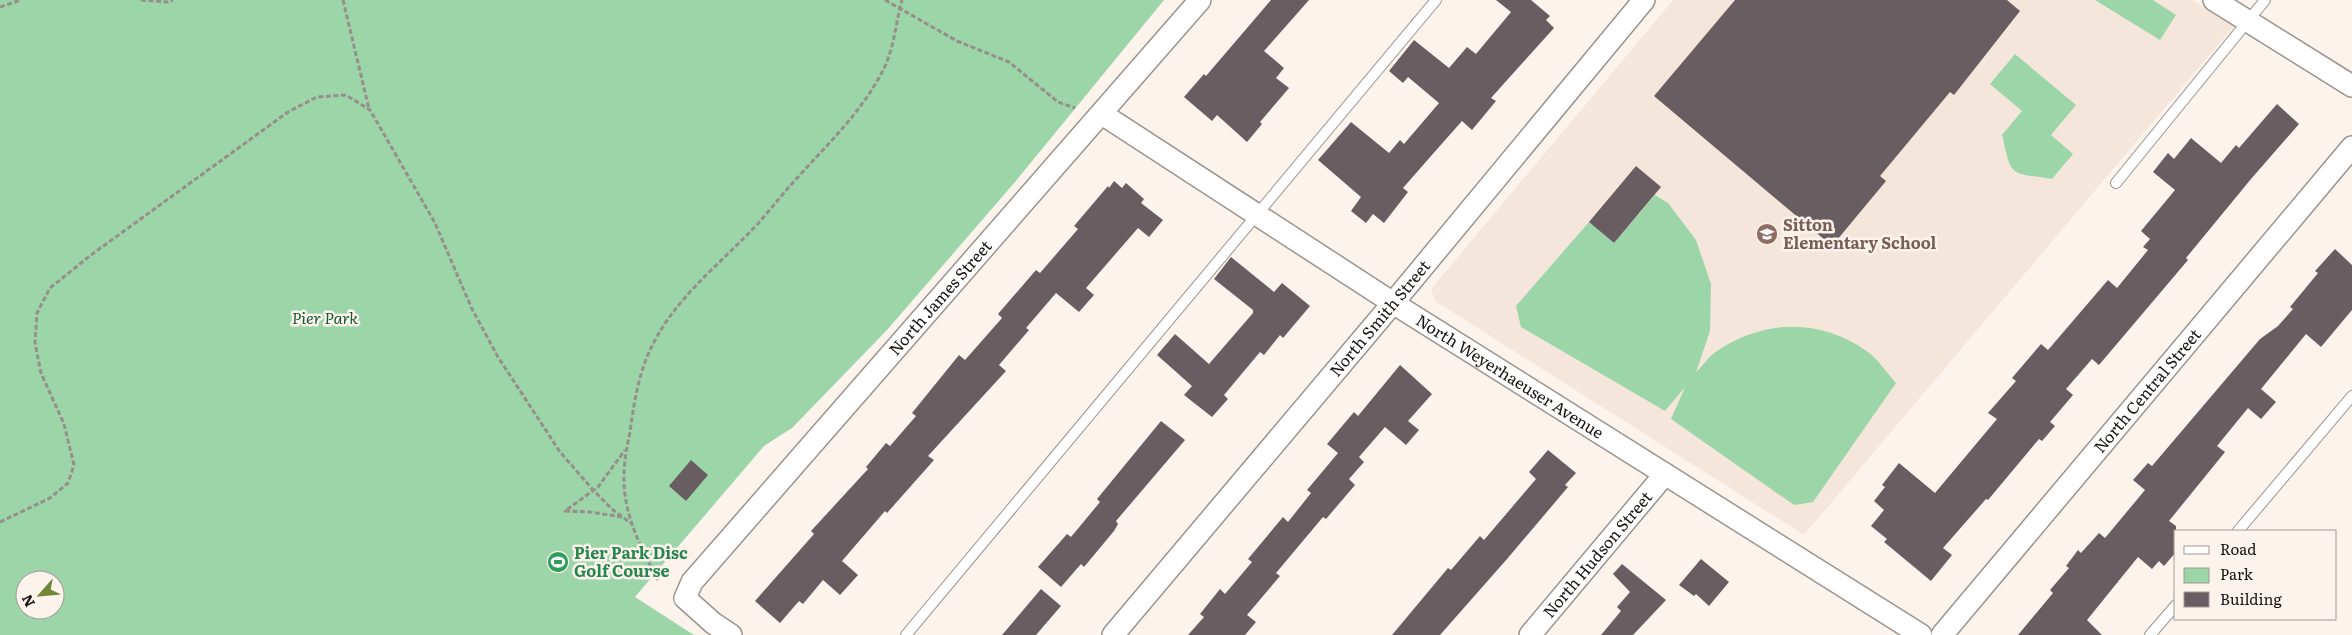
<svg xmlns="http://www.w3.org/2000/svg" width="2352" height="635" font-family="Literata,serif">
  <rect width="100%" height="100%" fill="#fdf3ed"/>
  <path fill="#f5e6db" d="M 1673,0 L 2192,0 L 2234,26 L 1804,535 L 1435,301 L 1431,289 Z"/>
  <g fill="#9bd5a8" fill-rule="evenodd">
    <path d="M 0,0 L 1164,0 L 1015,182 L 887,330 L 792,428 L 764,446 L 635,597 L 694,635 L 0,635 ZM 25,580 L 55,580 L 55,610 L 25,610 Z"/>
    <path d="M 2095,0 L 2153,0 L 2176,15 L 2160,40 Z"/>
    <path d="M 2015,54 L 2076,105 L 2051,135 L 2073,154 L 2052,179 C 2008,172 2012,178 2002,135 L 2022,111 L 1990,84 Z"/>
    <path d="M 1655,195 L 1668,203 L 1696,240 L 1711,284 L 1710,331 L 1696,372 C 1703,366 1709,356 1717,351 C 1764,319 1821,318 1868,352 C 1878,359 1887,373 1896,383 L 1813,502 L 1794,505 L 1671,419 L 1685,387 L 1665,411 L 1521,327 L 1516,306 L 1589,222 L 1614,243 Z"/>
  </g>
  <g fill="#685e61">
    <path d="M 1271,0 L 1309,0 L 1264,51 L 1284,68 L 1276,78 L 1289,88 L 1260,122 L 1262,124 L 1247,142 L 1217,115 L 1212,121 L 1184,97 L 1204,74 L 1206,76 Z"/>
    <path d="M 1496,0 L 1531,0 L 1550,16 L 1546,20 L 1554,28 L 1491,98 L 1496,101 L 1472,130 L 1462,121 L 1431,156 L 1403,188 L 1408,192 L 1384,223 L 1373,214 L 1366,223 L 1351,211 L 1361,197 L 1318,160 L 1351,122 L 1389,153 L 1400,140 L 1404,144 L 1439,103 L 1408,77 L 1403,83 L 1389,71 L 1414,40 L 1449,68 L 1467,47 L 1476,54 L 1511,12 Z"/>
    <path d="M 1735,0 L 2007,0 L 2020,11 L 1954,95 L 1950,92 L 1880,176 L 1886,181 L 1832,246 L 1654,96 Z"/>
    <path d="M 2277,104 L 2299,124 L 2251,179 L 2186,258 L 2188,260 L 2099,365 L 2092,359 L 2066,389 L 2073,395 L 2050,422 L 2055,426 L 2042,441 L 2039,439 L 1988,500 L 1986,499 L 1943,548 L 1952,555 L 1931,581 L 1884,542 L 1887,539 L 1871,526 L 1884,510 L 1874,501 L 1885,487 L 1882,485 L 1899,463 L 1935,493 L 1997,419 L 1988,413 L 2016,381 L 2012,378 L 2041,344 L 2048,350 L 2108,280 L 2117,288 L 2148,250 L 2143,247 L 2150,239 L 2141,231 L 2175,190 L 2153,172 L 2168,153 L 2174,159 L 2191,138 L 2221,163 L 2236,145 L 2239,148 Z"/>
    <path d="M 1636,166 L 1661,187 L 1614,243 L 1589,222 Z"/>
    <path d="M 1114,181 L 1122,188 L 1126,183 L 1144,199 L 1141,203 L 1163,220 L 1149,237 L 1138,228 L 1086,288 L 1094,295 L 1079,312 L 1056,293 L 1026,328 L 1029,330 L 999,365 L 1006,371 L 928,456 L 934,460 L 887,513 L 885,511 L 842,561 L 858,575 L 840,595 L 823,580 L 803,604 L 799,601 L 780,623 L 755,601 L 814,534 L 811,531 L 868,469 L 866,467 L 886,443 L 890,446 L 916,416 L 912,413 L 959,355 L 965,360 L 1002,318 L 998,314 L 1036,270 L 1040,273 L 1078,229 L 1074,226 L 1108,186 L 1109,188 Z"/>
    <path d="M 2335,249 L 2352,265 L 2352,310 L 2321,347 L 2306,334 L 2261,389 L 2276,402 L 2261,419 L 2248,408 L 2217,446 L 2225,452 L 2169,521 L 2176,526 L 2176,552 L 2164,566 L 2159,561 L 2152,569 L 2138,557 L 2087,620 L 2102,635 L 2018,635 L 2053,593 L 2050,590 L 2069,568 L 2066,566 L 2078,550 L 2081,553 L 2099,533 L 2105,538 L 2145,490 L 2133,480 L 2148,463 L 2152,466 L 2260,339 L 2278,326 L 2293,309 L 2290,307 L 2318,273 L 2315,271 Z"/>
    <path d="M 1231,257 L 1274,292 L 1282,283 L 1310,306 L 1283,338 L 1280,335 L 1264,355 L 1260,352 L 1224,395 L 1228,399 L 1212,417 L 1184,395 L 1192,386 L 1157,355 L 1175,334 L 1209,364 L 1253,313 L 1253,310 L 1214,279 Z"/>
    <path d="M 1400,365 L 1432,394 L 1408,421 L 1419,430 L 1406,445 L 1385,427 L 1359,457 L 1364,462 L 1349,479 L 1355,485 L 1326,519 L 1323,517 L 1276,573 L 1280,576 L 1247,615 L 1256,622 L 1245,635 L 1188,635 L 1204,617 L 1200,614 L 1220,589 L 1225,594 L 1252,562 L 1248,559 L 1283,517 L 1288,522 L 1311,493 L 1307,490 L 1338,453 L 1327,444 L 1354,412 L 1358,416 Z"/>
    <path d="M 1161,421 L 1185,440 L 1116,521 L 1118,524 L 1114,531 L 1084,567 L 1081,564 L 1061,587 L 1038,567 L 1067,534 L 1071,537 L 1100,502 L 1097,499 Z"/>
    <path d="M 1548,450 L 1576,473 L 1565,485 L 1568,487 L 1507,559 L 1440,635 L 1392,635 L 1448,568 L 1451,570 L 1480,536 L 1484,540 L 1536,479 L 1529,472 Z"/>
    <path d="M 691,460 L 708,475 L 686,501 L 669,486 Z"/>
    <path d="M 1701,559 L 1729,582 L 1709,606 L 1696,594 L 1694,596 L 1679,585 Z"/>
    <path d="M 1622,564 L 1666,600 L 1633,635 L 1601,635 L 1621,611 L 1617,607 L 1630,592 L 1613,574 Z"/>
    <path d="M 1041,589 L 1061,606 L 1036,635 L 1002,635 Z"/>
  </g>
  <g fill="none" stroke-linecap="round" stroke-linejoin="round">
    <g stroke="#9c938d" stroke-width="12">
      <g id="lane">
        <path d="M 2116,183 L 2265,0"/>
        <path d="M 2238,531 L 2352,396"/>
        <path d="M 906,635 L 1436,0"/>
        <path d="M 2150,635 L 2176,605"/>
      </g>
    </g>
    <g stroke="#9c938d" stroke-width="24">
      <g id="street">
        <path d="M 2214,0 L 2352,86"/>
        <path id="s1" d="M 1102,114 L 1393,303 L 1921,635"/>
        <path id="s2" d="M 731,635 L 713,623 L 685,598 L 692,582 L 1200,0"/>
        <path id="s3" d="M 1113,635 L 1393,303 L 1644,0"/>
        <path id="s4" d="M 1530,635 L 1665,474"/>
        <path id="s5" d="M 1942,635 L 2352,147"/>
      </g>
    </g>
    <g stroke="#968f8a" stroke-width="3" stroke-dasharray="5 2.5" stroke-linecap="butt">
      <path d="M 141,0 L 168,2 L 173,0"/>
      <path d="M 343,0 L 369,109"/>
      <path d="M 885,0 L 957,41 L 1009,62 L 1058,102 L 1075,108"/>
      <path d="M 0,7 L 21,0"/>
      <path d="M 622,517 L 590,512 L 565,511 L 598,487 L 625,450"/>
      <path d="M 0,522 L 50,498 L 68,483 L 74,465 L 64,424 L 41,373 L 35,343 L 37,313 L 50,288 L 91,255 L 288,112 L 317,97 L 346,95 L 370,110 L 435,223 L 472,309 L 498,357 L 560,452 L 594,491 L 613,510 L 632,524"/>
      <path d="M 658,580 C 641,549 623,513 624,477 C 624,462 627,447 630,432 C 634,402 639,371 653,344 C 674,302 711,271 744,238 C 764,219 780,196 799,176 C 828,144 859,114 880,76 C 894,52 895,26 902,0"/>
    </g>
    <use href="#lane" stroke="#fff" stroke-width="10"/>
    <use href="#street" stroke="#fff" stroke-width="21"/>
  </g>
  <defs>
    <g id="school-disc" transform="scale(1.125)"><circle r="9.5" fill="#8d6e63" stroke="#fdf3ed"/><path d="M0-5L7-2L0 1L-7-2ZM-4 1L0 2.5L4 1V4Q0 6-4 4Z" fill="#fff"/></g>
    <g id="stadium-disc" transform="scale(1.125)"><circle r="9.5" fill="#2e9e5b" stroke="#fdf3ed"/><path d="M0-5a6.5 5 0 1 0 0 10a6.5 5 0 1 0 0-10ZM-3.5-1.8h7v3.6h-7Z" fill="#fff"/></g>
  </defs>
  <g fill-rule="evenodd">
    <use href="#school-disc" x="1767" y="234"/>
    <use href="#stadium-disc" x="558" y="562"/>
  </g>
  <g text-anchor="middle" stroke-width="5" stroke-linejoin="round" paint-order="stroke">
    <g font-size="16" font-weight="bold" fill="#785e54" stroke="#fdf3ed" text-anchor="start">
      <text x="1783" y="231">Sitton<tspan x="1783" dy="18">Elementary School</tspan></text>
    </g>
    <g font-size="16" fill="#181412" stroke="#fdf3ed">
      <text dy="6" stroke="none"><textPath href="#s2" startOffset="454">North James Street</textPath></text>
      <text dy="6" stroke="none"><textPath href="#s3" startOffset="414">North Smith Street</textPath></text>
      <text dy="6" stroke="none"><textPath href="#s1" startOffset="485">North Weyerhaeuser Avenue</textPath></text>
      <text dy="6" stroke="none"><textPath href="#s5" startOffset="319">North Central Street</textPath></text>
      <text dy="6" stroke="none"><textPath href="#s4" startOffset="105">North Hudson Street</textPath></text>
    </g>
    <g font-size="16" font-style="italic" fill="#10592c" stroke="#fdf3ed">
      <text x="325" y="324">Pier Park</text>
    </g>
    <g font-size="16" font-weight="bold" fill="#27864d" stroke="#fdf3ed" text-anchor="start">
      <text x="574" y="559">Pier Park Disc<tspan x="574" dy="18">Golf Course</tspan></text>
    </g>
  </g>
  <rect x="2174" y="530" width="162" height="90" fill="#fdf3ed" stroke="#a19a95"/>
  <rect x="2184" y="546" width="25" height="8" fill="#ffffff" stroke="#a19a95"/>
  <text x="2220" y="555" font-size="15" fill="#181412">Road</text>
  <rect x="2184" y="568" width="25" height="15" fill="#9bd5a8" stroke="#a19a95"/>
  <text x="2220" y="580" font-size="15" fill="#181412">Park</text>
  <rect x="2184" y="592" width="25" height="15" fill="#685e61" stroke="#a19a95"/>
  <text x="2220" y="605" font-size="15" fill="#181412">Building</text>
  <g transform="translate(40 595) rotate(243)"><circle r="24" fill="#fdf3ed" stroke="#a19a95"/>
  <path d="M0-4L9 19L0 12L-9 19Z" fill="#718637"/>
  <text y="-8" font-size="14" font-weight="bold" text-anchor="middle" fill="#181412">N</text>
  </g>
</svg>
